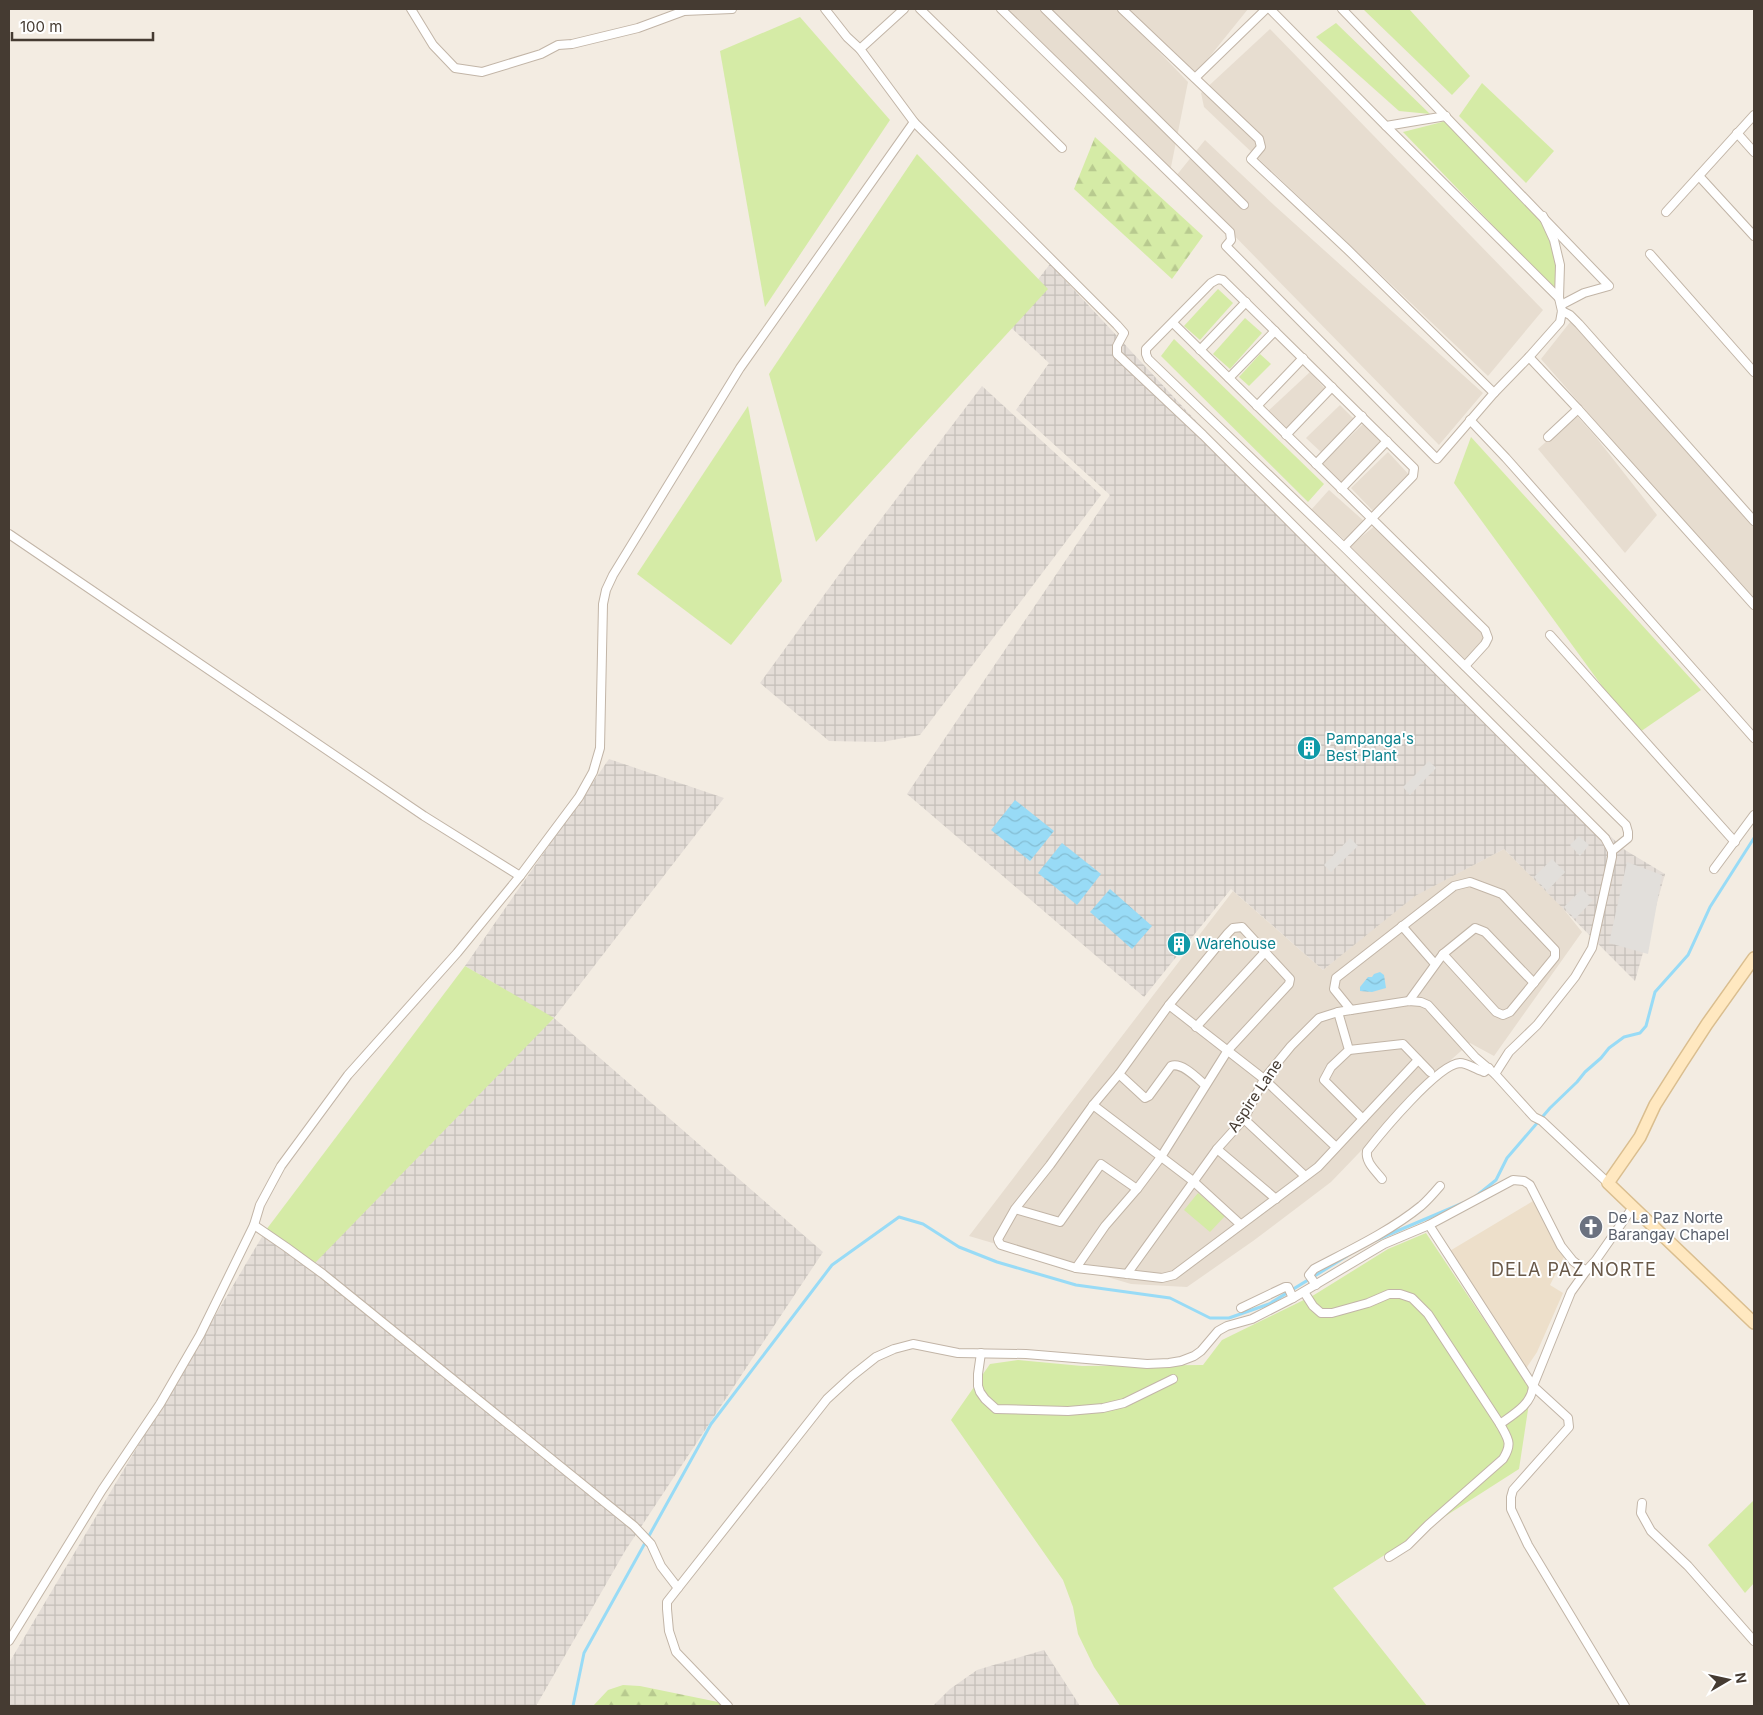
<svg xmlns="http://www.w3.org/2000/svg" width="1763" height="1715" font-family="Inter,sans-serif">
  <defs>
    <pattern id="industrial-grid" width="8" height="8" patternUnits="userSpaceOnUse" patternTransform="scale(1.25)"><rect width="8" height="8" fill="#e4ddd7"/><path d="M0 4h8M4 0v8" fill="none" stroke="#c5bfb9"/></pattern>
    <pattern id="forest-firs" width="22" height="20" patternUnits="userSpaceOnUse" patternTransform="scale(1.25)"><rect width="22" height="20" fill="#d5eba6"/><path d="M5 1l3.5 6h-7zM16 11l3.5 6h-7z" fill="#b8ca8f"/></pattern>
    <pattern id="water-waves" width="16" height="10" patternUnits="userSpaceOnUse" patternTransform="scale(1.25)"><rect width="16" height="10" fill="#98dbf6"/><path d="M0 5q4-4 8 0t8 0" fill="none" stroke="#84bdd3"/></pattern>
  </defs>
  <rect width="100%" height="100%" fill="#f3ece2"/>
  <g fill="#e7ddd0">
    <path d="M 1005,9 L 1118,9 L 1188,82 L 1170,172 Z"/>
    <path d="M 1128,9 L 1248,9 L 1194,76 Z"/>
    <path d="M 1270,29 L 1543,310 L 1488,376 L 1204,107 L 1201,93 Z"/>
    <path d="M 1205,140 L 1275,206 L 1483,393 L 1439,445 L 1176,176 Z"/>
    <path d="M 1571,321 L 1754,527 L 1754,602 L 1541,359 Z"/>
    <path d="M 1310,372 L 1327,391 L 1284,431 L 1267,412 Z"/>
    <path d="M 1340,405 L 1355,420 L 1322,453 L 1306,438 Z"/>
    <path d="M 1576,415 L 1595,436 L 1657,515 L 1625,553 L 1538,449 Z"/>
    <path d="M 1363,424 L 1383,444 L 1342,484 L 1322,464 Z"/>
    <path d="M 1388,452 L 1411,477 L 1374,512 L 1351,488 Z"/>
    <path d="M 1329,490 L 1365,522 L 1347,542 L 1311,510 Z"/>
    <path d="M 1376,525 L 1486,638 L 1465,660 L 1350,546 Z"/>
    <path d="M 1504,849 L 1562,907 L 1582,932 L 1494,1056 L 1470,1043 L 1434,1075 L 1331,1182 L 1253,1241 L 1187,1287 L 1131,1284 L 969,1236 L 1233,891 L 1323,970 L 1408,899 Z"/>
  </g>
  <g fill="url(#industrial-grid)">
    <path d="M 1050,264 L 1380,619 L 1625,850 L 1665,874 L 1635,981 L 1504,849 L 1415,896 L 1323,970 L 1231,889 L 1144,997 L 907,794 L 1110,495 L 1016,410 L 1049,363 L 1005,322 Z"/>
    <path d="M 982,386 L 1101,495 L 920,735 L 882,742 L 829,741 L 760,683 L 843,569 Z"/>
    <path d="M 609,759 L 724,798 L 554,1018 L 823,1252 L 625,1551 L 536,1706 L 9,1706 L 9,1663 L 266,1230 L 554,1019 L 465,966 Z"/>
    <path d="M 1044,1650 L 1080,1706 L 933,1706 L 950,1689 L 977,1670 Z"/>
  </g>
  <path fill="#eddfca" d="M 1533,1201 L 1564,1257 L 1550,1285 L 1563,1293 L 1537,1352 L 1525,1370 L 1448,1252 Z"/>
  <g fill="#d5eba6">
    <path d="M 1363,9 L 1409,9 L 1470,76 L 1452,95 Z"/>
    <path d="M 800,17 L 890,120 L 765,307 L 720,51 Z"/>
    <path d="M 1336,23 L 1430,114 L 1399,111 L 1316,37 Z"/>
    <path d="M 1482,83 L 1554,151 L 1526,183 L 1459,116 Z"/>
    <path d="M 1446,121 L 1541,219 L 1551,245 L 1556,266 L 1557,292 L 1403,132 Z"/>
    <path d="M 917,154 L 1048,289 L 816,542 L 769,374 Z"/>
    <path d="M 1218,289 L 1233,303 L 1200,340 L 1184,326 Z"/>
    <path d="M 1245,318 L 1262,333 L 1230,369 L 1213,354 Z"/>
    <path d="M 1174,339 L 1324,484 L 1308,502 L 1161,356 Z"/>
    <path d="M 1260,354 L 1271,364 L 1249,386 L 1239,377 Z"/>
    <path d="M 748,406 L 782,581 L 731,645 L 637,574 Z"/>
    <path d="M 1471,437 L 1701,690 L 1637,734 L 1454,483 Z"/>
    <path d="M 465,966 L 554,1018 L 313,1265 L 266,1230 Z"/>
    <path d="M 1198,1193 L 1225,1216 L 1210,1232 L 1184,1210 Z"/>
    <path d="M 1426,1233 L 1531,1390 L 1519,1469 L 1333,1588 L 1427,1706 L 1120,1706 L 1094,1667 L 1078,1634 L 1073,1607 L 1063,1580 L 951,1420 L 990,1364 L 1018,1360 L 1082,1366 L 1203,1365 L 1222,1340 L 1314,1295 L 1388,1249 Z"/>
    <path d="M 1754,1500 L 1754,1583 L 1745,1593 L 1708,1545 Z"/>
  </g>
  <g fill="url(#forest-firs)">
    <path d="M 1095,137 L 1203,236 L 1172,279 L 1074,189 Z"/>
    <path d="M 623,1685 L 640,1686 L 718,1702 L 722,1706 L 593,1706 L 608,1690 Z"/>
  </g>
  <g fill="#e2dfdb">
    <path d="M 1429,761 L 1436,768 L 1410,795 L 1403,787 Z"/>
    <path d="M 1579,836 L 1589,845 L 1580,856 L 1570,845 Z"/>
    <path d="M 1350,838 L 1358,846 L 1331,872 L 1324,865 Z"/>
    <path d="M 1552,859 L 1565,872 L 1547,891 L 1534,877 Z"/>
    <path d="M 1627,862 L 1662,875 L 1648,954 L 1609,943 Z"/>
    <path d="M 1582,889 L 1593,900 L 1575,919 L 1564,907 Z"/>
  </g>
  <g fill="url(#water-waves)">
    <path d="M 1015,800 L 1054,831 L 1030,861 L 991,830 Z"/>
    <path d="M 1062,843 L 1101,874 L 1077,905 L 1038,873 Z"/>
    <path d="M 1110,889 L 1152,926 L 1132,949 L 1090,912 Z"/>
    <path d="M 1380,972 L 1384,975 L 1386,988 L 1372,992 L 1360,991 L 1360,987 L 1368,977 L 1372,977 L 1374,974 Z"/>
  </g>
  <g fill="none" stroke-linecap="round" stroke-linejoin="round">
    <g stroke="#98dbf6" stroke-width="3">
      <path d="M 1475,1197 L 1496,1180 L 1507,1158 L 1550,1108 L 1577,1082 L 1585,1072 L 1601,1058 L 1609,1048 L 1624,1037 L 1640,1033 L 1646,1026 L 1655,992 L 1688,955 L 1710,907 L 1754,838"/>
      <path d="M 1376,1240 L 1463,1203"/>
      <path d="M 573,1706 L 584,1653 L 711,1424 L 832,1265 L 899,1217 L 923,1224 L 959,1247 L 997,1262 L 1076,1285 L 1170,1298 L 1210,1318 L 1229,1318 L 1269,1304 L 1347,1256"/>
    </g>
    <g stroke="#c2b5a7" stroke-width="10">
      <g id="street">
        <path d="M 411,9 L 433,45 L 455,68 L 482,72 L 541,54 L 558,45 L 572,44 L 638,28 L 684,11 L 732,9"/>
        <path d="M 825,9 L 847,37 L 860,49"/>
        <path d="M 920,9 L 1062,148"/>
        <path d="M 1001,9 L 1230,232 L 1231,240 L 1226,246 L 1437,459 L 1494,393 L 1529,357 L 1560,322 L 1562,311 L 1559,298 L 1560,265 L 1554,240 L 1543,216"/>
        <path d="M 1045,9 L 1244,205"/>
        <path d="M 1122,9 L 1259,139 L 1261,147 L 1251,159 L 1347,249 L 1494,393"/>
        <path d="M 1270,9 L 1386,126 L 1446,116"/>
        <path d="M 1342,9 L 1609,286 L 1584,293 L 1561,305"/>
        <path d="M 1195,78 L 1266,9"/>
        <path d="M 914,122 L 1117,325 L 1124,333 L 1117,346 L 1117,354 L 1203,435 L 1605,838 L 1612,851 L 1612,857 L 1592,948 L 1575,977 L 1537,1025 L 1509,1052 L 1495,1074 L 1534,1117 L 1542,1121 L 1608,1183"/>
        <path d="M 1386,126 L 1559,298"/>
        <path d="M 1737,133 L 1754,152"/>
        <path d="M 1699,176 L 1754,236"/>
        <path d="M 1666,212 L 1754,115"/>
        <path d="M 1650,254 L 1754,372"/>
        <path d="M 1562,311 L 1570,315 L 1579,324 L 1754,521"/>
        <path d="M 1173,323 L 1485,630 L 1488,638 L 1485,644 L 1465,666"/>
        <path d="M 1200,350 L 1246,302"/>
        <path d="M 1529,357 L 1578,409 L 1754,605"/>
        <path d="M 1229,378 L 1275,331"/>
        <path d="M 1257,406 L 1303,358"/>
        <path d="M 1470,420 L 1506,458 L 1754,738"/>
        <path d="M 1286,435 L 1332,387"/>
        <path d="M 1548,437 L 1578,409"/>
        <path d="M 1316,464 L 1362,416"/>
        <path d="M 1341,489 L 1387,441"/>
        <path d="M 9,534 L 424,816 L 520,876"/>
        <path d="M 1344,547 L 1413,476 L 1414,468 L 1223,280 L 1218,279 L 1211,283 L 1146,349 L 1146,354 L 1148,359 L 1344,547 L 1626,825 L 1628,832 L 1628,838 L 1612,851"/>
        <path d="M 1550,635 L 1735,842"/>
        <path d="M 1714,869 L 1754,815"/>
        <path d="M 1402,926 L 1435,964"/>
        <path d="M 1409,1001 L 1443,954 L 1475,928 L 1485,932 L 1534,983"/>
        <path d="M 1169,1005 L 1264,1079 L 1336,1147"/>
        <path d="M 1351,1010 L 1334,989 L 1336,978 L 1454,886 L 1470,882 L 1502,894 L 1555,950 L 1555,957 L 1510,1012 L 1503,1015 L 1496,1012 L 1443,954"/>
        <path d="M 1338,1012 L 1349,1050 L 1331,1067 L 1324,1080 L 1363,1119"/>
        <path d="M 1196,1027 L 1265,952"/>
        <path d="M 1349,1050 L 1403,1044 L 1430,1072"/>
        <path d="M 1119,1074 L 1145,1098 L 1149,1096 L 1171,1066 C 1182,1062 1197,1078 1205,1085"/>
        <path d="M 1093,1105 L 1193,1181 L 1240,1224"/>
        <path d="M 1244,1119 L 1305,1176"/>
        <path d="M 1217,1149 L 1276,1199"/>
        <path d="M 1382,1179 C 1375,1170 1365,1162 1367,1151 C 1381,1133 1438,1064 1460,1063 C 1467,1063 1475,1069 1482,1071 L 1484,1072 L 1489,1068"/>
        <path d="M 1137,1189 L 1105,1226 L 1076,1268 L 1162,1278 L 1174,1275 L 1318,1167 L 1418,1060"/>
        <path d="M 1015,1209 L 1060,1222 L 1101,1164 L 1137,1189 L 1161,1157 L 1228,1050 L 1289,984 L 1290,979 L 1242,927 L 1233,928 L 1228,933 L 1169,1005 L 1119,1074 L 1093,1105 L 1050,1165 L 1015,1209 L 998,1239 L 999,1242 L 1001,1245 L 1076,1268"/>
        <path d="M 254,1225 L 286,1247 L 323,1274 L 634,1526 L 651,1544 L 661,1566 L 678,1588 L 667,1602 L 667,1609 L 669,1631 L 676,1652 L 728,1706"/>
        <path d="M 1429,1225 L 1533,1386 L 1568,1418 L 1569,1427 L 1513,1490 L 1511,1497 L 1511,1509 L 1528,1545 L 1625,1706"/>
        <path d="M 1127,1274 L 1217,1149 L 1244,1119 L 1264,1079 L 1291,1046 L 1319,1018 L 1338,1012 L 1409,1001 L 1421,1002 L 1428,1005 L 1475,1057 L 1495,1074"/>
        <path d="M 1316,1285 L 1309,1275 L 1314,1269 C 1350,1250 1389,1232 1421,1206 C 1428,1200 1434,1193 1440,1186"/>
        <path d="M 1304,1292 L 1313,1306 L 1321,1313 L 1332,1313 L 1368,1303 L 1389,1294 L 1400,1294 L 1412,1298 L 1428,1314 L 1500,1424"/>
        <path d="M 1241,1308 L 1285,1287 L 1288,1287 L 1293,1298"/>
        <path d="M 981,1353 L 978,1374 L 978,1386 L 980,1392 L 985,1399 L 996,1409 L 1068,1411 L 1103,1408 L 1124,1403 L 1173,1379"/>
        <path d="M 1642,1503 L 1641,1513 L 1651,1531 L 1688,1566 L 1754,1641"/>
        <path d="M 1389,1557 L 1408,1545 L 1428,1525 L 1503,1459 C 1513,1443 1508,1439 1500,1424 C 1514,1414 1532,1404 1533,1386 L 1571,1292 L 1586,1271 L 1596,1260 L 1633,1207"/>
        <path d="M 678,1588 L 827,1399 L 852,1376 L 876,1357 L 894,1349 L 913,1344 L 958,1353 L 1026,1354 L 1147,1364 L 1169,1363 L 1181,1361 L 1194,1356 L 1201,1351 L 1218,1331 L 1227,1326 L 1252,1319 L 1293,1298 L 1384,1244 L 1429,1225 L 1513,1180 L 1524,1181 L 1530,1185 L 1561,1246 L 1573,1261 L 1586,1271"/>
        <path d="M 9,1641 L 102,1490 L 160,1404 L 200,1335 L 254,1225 L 260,1205 L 281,1166 L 348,1075 L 457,953 L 520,876 L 579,797 L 593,772 L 600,748 L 603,604 L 606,590 L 613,575 L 740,368 L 914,122 L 860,49 L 904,9"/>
      </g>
    </g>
    <g stroke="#dabe8f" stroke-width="14">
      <path id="secondary" d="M 1754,958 L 1707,1024 L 1681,1064 L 1655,1105 L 1640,1137 L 1608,1183 L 1754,1323"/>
    </g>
    <use href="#street" stroke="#fff" stroke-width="8"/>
    <use href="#secondary" stroke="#ffe8c0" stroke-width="11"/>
  </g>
  <defs>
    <g id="building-disc" transform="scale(1.25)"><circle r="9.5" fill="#0f9aa8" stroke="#fff"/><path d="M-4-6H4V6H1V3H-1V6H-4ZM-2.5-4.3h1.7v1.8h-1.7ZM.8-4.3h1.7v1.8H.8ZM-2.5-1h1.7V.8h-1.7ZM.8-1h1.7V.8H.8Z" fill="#fff"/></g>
    <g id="church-disc" transform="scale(1.25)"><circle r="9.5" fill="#6b7280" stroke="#fff"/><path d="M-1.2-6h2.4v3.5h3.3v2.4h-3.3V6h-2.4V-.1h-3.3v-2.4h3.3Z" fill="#fff"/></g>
  </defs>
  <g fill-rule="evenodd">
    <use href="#building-disc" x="1309" y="748"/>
    <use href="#building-disc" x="1179" y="944"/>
    <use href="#church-disc" x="1591" y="1227"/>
  </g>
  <g text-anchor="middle" stroke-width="4" stroke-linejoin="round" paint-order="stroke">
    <g font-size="15" fill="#0d838f" stroke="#fff" text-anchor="start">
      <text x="1326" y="744">Pampanga's<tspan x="1326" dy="17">Best Plant</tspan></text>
      <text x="1196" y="949">Warehouse</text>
    </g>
    <g font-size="15" fill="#453b32" stroke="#fff">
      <text transform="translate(1255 1096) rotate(-56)" y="5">Aspire Lane</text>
    </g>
    <g font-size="15" fill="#5b616d" stroke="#fff" text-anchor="start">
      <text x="1608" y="1223">De La Paz Norte<tspan x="1608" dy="17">Barangay Chapel</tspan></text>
    </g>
    <g font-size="18" letter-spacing="1" fill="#685848" stroke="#fff">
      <text x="1574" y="1276">DELA PAZ NORTE</text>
    </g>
  </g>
  <rect width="1763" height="1715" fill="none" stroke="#453b32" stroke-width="20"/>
  <g transform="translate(1728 1680) rotate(81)" stroke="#ffffff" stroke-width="4" paint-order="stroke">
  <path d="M0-4L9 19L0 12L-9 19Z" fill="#453b32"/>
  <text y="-8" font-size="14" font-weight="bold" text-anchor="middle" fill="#453b32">N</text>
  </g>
  <path d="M12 32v8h141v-8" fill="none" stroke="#453b32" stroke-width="2.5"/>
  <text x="20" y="32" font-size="15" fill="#453b32" stroke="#ffffff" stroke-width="4" paint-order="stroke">100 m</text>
</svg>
